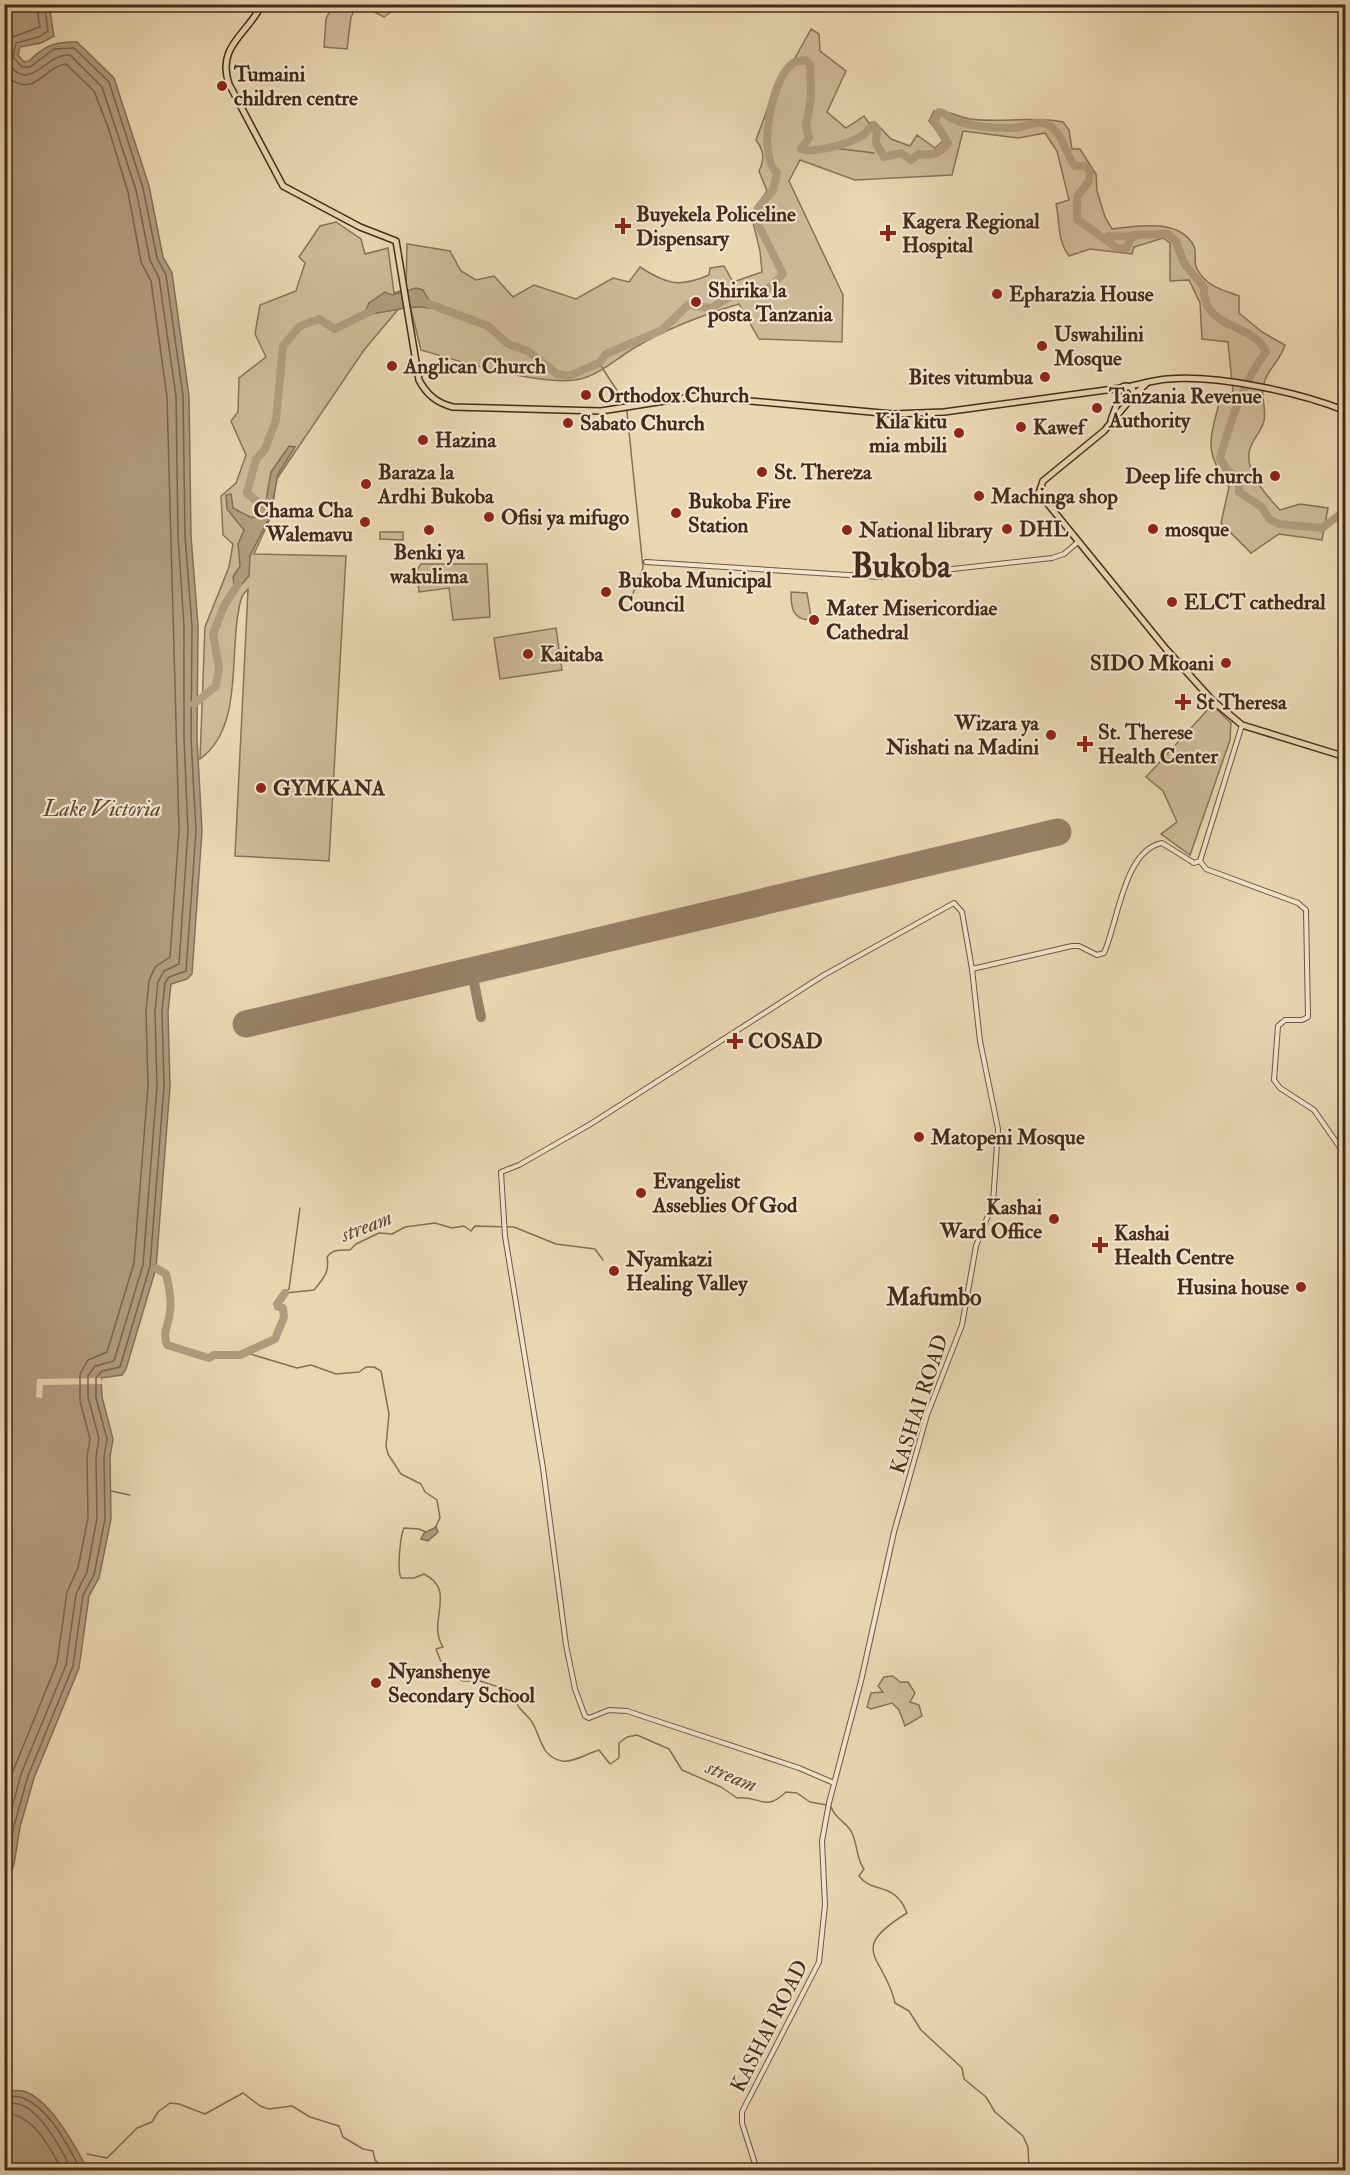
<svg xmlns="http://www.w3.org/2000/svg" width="1350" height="2175" font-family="'IM FELL Double Pica',serif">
  <rect width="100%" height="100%" fill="#e9d7b2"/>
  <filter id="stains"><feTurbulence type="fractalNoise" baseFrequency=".00333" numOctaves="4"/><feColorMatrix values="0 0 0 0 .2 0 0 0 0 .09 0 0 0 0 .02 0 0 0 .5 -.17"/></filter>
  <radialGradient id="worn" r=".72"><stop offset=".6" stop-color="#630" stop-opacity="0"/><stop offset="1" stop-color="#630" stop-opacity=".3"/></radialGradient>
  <g fill="#cdba98" stroke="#89725a" stroke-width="1.5">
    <path d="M 333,5 L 357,5 L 351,17 L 347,49 L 324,47 L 326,19 Z"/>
    <path d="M 376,5 L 393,5 L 394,10 L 384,17 L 372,11 Z"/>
    <path d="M 811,29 L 819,34 L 820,51 L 846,71 L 827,112 L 846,128 L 864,116 L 869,123 L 875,122 L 891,139 L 910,146 L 917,135 L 935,148 L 944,140 L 929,121 L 934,111 C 946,109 957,117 970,119 C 1001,123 1032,116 1063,122 L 1069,130 L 1072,149 L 1080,149 L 1096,174 L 1097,191 L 1105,217 L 1112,229 C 1139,226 1179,218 1194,246 C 1197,253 1193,262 1197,269 C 1206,286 1222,290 1239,296 L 1239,313 L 1262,332 L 1285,345 C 1281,359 1270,367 1265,380 C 1259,394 1267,408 1264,421 C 1262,430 1254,438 1251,446 C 1241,468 1266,495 1280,510 L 1300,504 L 1328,508 L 1322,540 L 1279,534 L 1251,553 L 1221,523 L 1229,487 C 1203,449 1210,441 1220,399 L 1233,392 L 1228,342 L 1202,339 L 1200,303 L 1189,280 L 1170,281 L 1170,243 L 1163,238 L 1134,247 L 1132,254 L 1090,249 L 1069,256 C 1057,240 1060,222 1056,204 L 1069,200 L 1057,151 L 1045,133 L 1018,138 L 963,131 L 952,175 L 855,180 L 800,160 L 789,181 L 843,295 L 842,342 L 759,339 L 739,304 C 702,315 668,328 634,348 C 619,357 604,371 587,377 C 553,391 458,361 421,350 L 410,305 L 401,306 L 364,350 L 276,480 L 272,514 L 254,554 L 346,556 L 329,861 L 235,856 L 248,589 C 240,596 240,604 238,614 C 230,660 242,729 200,759 L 205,627 L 229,567 L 233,544 L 223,535 L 221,496 L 236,483 L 246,455 L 231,421 L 238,412 L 239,378 L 266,357 L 255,334 L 260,305 L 296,291 L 305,263 L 299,257 L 320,226 L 336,222 L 361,239 L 365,254 L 388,248 L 394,293 L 406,289 L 407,244 L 450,251 L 461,271 L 476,280 L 494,276 L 513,297 L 534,285 L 576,299 L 613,278 L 629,282 L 640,267 C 666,284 679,288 709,275 L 710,268 L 724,266 L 733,282 L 762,272 L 760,251 L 751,214 L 767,191 L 759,171 C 765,159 764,151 756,140 L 779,77 L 795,58 Z"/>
    <path d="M 380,532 L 403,532 L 403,540 L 380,539 Z"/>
    <path d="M 421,564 L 487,564 L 490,617 L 453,620 L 449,588 L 419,592 L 417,570 Z"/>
    <path d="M 791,592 L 807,593 L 811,617 L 809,620 C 792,619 791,607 791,592 Z"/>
    <path d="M 556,628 L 562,670 L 500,679 L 494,638 Z"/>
    <path d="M 1212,705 L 1231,723 L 1230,740 L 1190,855 L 1161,834 L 1177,822 L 1163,791 L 1146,777 Z"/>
    <path d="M 893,1676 L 900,1682 L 908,1682 L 915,1693 L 910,1702 L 919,1705 L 922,1716 L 905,1726 L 899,1710 L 892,1703 L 871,1709 L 867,1707 L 871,1693 L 883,1692 L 878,1686 L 884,1677 Z"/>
  </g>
  <g fill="#b19c7f" stroke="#866e57" stroke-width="1.5">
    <path d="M 49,4 L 54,36 L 41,43 L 20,47 L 18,55 L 24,62 L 29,61 C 44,46 56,41 77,42 L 114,78 L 149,186 L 163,257 L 172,273 L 189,396 L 191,536 L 198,626 L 197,738 L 202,831 L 192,974 L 187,979 L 171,984 L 168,1012 L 170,1086 L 156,1268 L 126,1369 L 122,1375 L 101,1378 L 102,1397 L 113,1439 L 110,1457 L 111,1519 L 99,1578 L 89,1596 L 79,1668 L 34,1778 L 20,1827 L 14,1864 L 5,1890 L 4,5 Z"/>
    <path d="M 416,288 L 423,290 L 432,306 L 429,308 C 408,304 386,314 364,314 L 369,303 L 385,292 L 392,295 Z"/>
    <path d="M 289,446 L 295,447 L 278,474 L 270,516 L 250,556 L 249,576 L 235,592 L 233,577 L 240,566 L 238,544 L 244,530 L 227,509 L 226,495 L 231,494 L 233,508 L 250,517 L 263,518 L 271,472 Z"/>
    <path d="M 436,1527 L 438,1532 L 428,1541 L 421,1539 L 424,1533 Z"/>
    <path d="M 5,2091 C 10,2091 18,2090 23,2091 C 50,2098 76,2148 88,2170 L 5,2170 Z"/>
  </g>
  <path fill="#e9d7b2" d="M 101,1378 L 102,1384 L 43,1385 L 42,1398 L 36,1397 L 37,1379 Z"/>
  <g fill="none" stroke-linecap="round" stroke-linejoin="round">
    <g stroke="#7b634e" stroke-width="1.5">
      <path d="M 4,74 C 35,102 42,67 66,64 L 94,91 L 108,127 L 128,192 L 141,262 L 151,281 L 167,397 L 179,831 L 170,957 L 155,967 L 149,981 L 146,1011 L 148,1086 L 134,1263 L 107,1352 L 88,1360 L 80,1374 L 80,1401 L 90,1439 L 87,1457 L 88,1518 L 78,1568 L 67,1592 L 57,1663 L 13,1771 L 4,1799"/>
      <path d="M 4,1838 L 21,1774 L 66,1665 L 76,1594 L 87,1572 L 97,1518 L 96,1457 L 99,1439 L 88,1397 L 88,1376 L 95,1366 L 114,1361 L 143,1265 L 157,1086 L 155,1011 L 158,982 L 164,971 L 179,964 L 188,831 L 184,738 L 184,626 L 178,536 L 176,396 L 159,278 L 150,260 L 136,190 L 102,87 L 70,55 C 47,53 32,90 12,68 C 8,65 5,61 5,56 C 4,49 6,43 10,38 L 40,27 L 36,4"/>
      <path d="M 4,1873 L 14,1826 L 28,1776 L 73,1666 L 83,1595 L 94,1575 L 105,1519 L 104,1457 L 107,1439 L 96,1398 L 96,1378 L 102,1371 L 120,1367 L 150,1266 L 164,1086 L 162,1011 L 165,983 L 169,977 L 186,971 L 196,831 L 191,738 L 192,626 L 185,536 L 183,396 L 166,275 L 157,258 L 143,188 L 109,82 L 74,48 L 54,49 L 30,67 L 22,67 L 13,57 L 16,43 L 39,37 L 48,31 L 44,4"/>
      <path d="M 4,2097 C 10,2097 18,2095 23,2098 C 52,2110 67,2146 81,2170"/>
      <path d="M 4,2104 C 9,2104 15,2103 19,2104 C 42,2111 62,2151 72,2170"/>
      <path d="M 4,2113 C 34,2114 50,2148 62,2170"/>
    </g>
    <g stroke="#866e57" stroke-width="1.5">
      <path d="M 825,147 L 874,153"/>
      <path d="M 599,363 L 622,398 L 627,412 L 643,568 L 630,601"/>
      <path d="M 285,1292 L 289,1289 L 300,1208"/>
      <path d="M 285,1293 L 314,1290 C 323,1279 330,1272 327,1257 C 333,1249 340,1250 350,1250 L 356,1244 L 379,1233 L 392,1234 L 405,1227 L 435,1223 L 452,1228 L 464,1226 L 471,1231 L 475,1226 L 514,1227 L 556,1244 L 595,1249 L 603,1260"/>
      <path d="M 247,1353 L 297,1368 L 311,1365 L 336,1374 L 359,1372 L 366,1367 L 374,1367 L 381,1371 L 389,1414 L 386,1446 L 388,1454 L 401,1474 L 421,1484 L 425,1492 L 437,1500 L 440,1518 L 435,1528"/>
      <path d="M 111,1491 L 130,1495"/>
      <path d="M 426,1532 L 419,1529 L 404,1528 C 400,1537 397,1570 401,1578 L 414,1578 L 424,1574 C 458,1591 426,1621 443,1647 L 436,1649 L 443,1667 L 454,1676 L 463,1681 L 480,1681 L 511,1691 C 518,1707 517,1706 529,1718 C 542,1733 538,1756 562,1761 C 573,1763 588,1753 599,1750 L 610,1764 L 619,1758 L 619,1743 L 627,1737 L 637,1735 L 669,1749 L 682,1770 L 721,1787 L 737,1798 C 761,1795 764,1813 786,1792 L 797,1793 L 810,1802 L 827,1805"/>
      <path d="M 831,1807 C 836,1820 848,1823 852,1833 C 858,1846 856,1858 864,1869 L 859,1876 C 872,1894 895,1881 907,1913 C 845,1951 885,1956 895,2003 L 909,2011 L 921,2030 L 962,2068 L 964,2079 L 986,2097 L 995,2112 L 1023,2136 L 1028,2147 L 1029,2170"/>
      <path d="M 87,2154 L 107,2158 L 137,2128 L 152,2122 L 158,2112 L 170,2103 L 179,2104 L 205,2114 L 243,2093 L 260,2106 L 269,2109 L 292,2106 L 310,2117 L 339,2126 L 343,2137 L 363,2149 L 373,2151 L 375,2160 L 385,2170"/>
    </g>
    <g stroke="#b19c7f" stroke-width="8">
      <path d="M 1109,236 L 1134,237"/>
      <path d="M 424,302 L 488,326 L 508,344 L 528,351 L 557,374 L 569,376 L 599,363 L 606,354 L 662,330 L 688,305 L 711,308 L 735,294 L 769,288 L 783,274 L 756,220 L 758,208 L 773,190 L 777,173 C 757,155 771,79 793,63 C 797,61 802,61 806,60 L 810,64 L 811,98 L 806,126 L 809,138 L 801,149 C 813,154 852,143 863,135 C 869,131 867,127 874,126 L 877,129 L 876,143 L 884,157 L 901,153 L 911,160 L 919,154 C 931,156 941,154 948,143 L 934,121 L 939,112 C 945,113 946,115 951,118 C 966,126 993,128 1011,128 C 1022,129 1037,119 1047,124 C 1063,132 1065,154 1075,166 L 1085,166 L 1090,172 L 1089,181 L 1077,197 L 1077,219 L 1117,248 L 1127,248 L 1132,235 L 1168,234 L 1175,240 L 1184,263 L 1204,288 C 1202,330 1255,323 1266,352 C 1243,381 1230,423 1220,458 L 1227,470 L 1239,478 L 1239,492 L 1262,507 L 1269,519 L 1279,524 L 1322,528 L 1346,510"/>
      <path d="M 254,525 L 260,518 L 261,505 L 247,493 L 256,459 L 265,449 L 276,420 L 283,346 L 300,326 L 319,319 L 335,329 L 373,310"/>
      <path d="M 194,704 L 216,686 L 219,668 L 213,634 L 224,606 L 238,584"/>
      <path d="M 156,1268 L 166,1274 C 169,1286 172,1299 170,1312 C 169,1325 162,1331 167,1345 L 209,1358 L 214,1355 L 240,1355 L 275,1339 L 284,1317 L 283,1308 L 278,1307 L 277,1304 L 285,1293"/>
    </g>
    <path stroke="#978067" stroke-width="10" d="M 473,978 L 481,1017"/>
    <path stroke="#978067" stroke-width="27" d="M 246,1024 L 1058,832"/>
    <g stroke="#6e5542" stroke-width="6">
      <g id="minor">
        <path d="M 646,562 L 880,577 L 1052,558 L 1064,554 L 1078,542"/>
        <path d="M 1200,861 L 1206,869 L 1298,903 L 1306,910 L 1308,1017 L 1302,1020 L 1285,1020 L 1278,1026 L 1274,1080 L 1280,1088 L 1314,1110 L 1346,1156"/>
        <path d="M 972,969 L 1072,946 L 1079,946 L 1097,955 L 1104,953 C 1118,922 1124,850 1162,843 L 1194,863 L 1200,861 L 1242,725"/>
        <path d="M 757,2170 L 742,2123 L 742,2112 L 819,1962 L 825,1905 L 822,1841 L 829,1803 L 861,1681 L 894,1532 L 927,1415 L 962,1325 L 976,1246 L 993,1203 L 998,1129 L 980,1041 L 972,969 L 962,912 L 954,903 L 824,975 L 589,1125 L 519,1165 L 501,1172 L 505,1236 L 543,1468 L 566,1645 L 575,1689 L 585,1716 L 589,1718 L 609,1710 L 627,1711 L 799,1768 L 834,1783"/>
      </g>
    </g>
    <g stroke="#452a1c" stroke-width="8">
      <g id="major">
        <path d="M 262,4 C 248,34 216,46 229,84 L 283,186 L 360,227 L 396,241 L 419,380 C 427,395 437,403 453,407 L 601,411 L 696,396 L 893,414 L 944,412 L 1121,388"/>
        <circle cx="1126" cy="394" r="8"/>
        <path d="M 1127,387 C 1141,384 1154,380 1168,379 C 1218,375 1299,392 1346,411"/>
        <path d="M 1133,396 L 1147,383"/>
        <path d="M 1129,401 L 1104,431 L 1043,481 L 1039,493 L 1166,649 L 1212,700 L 1242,725 L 1346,757"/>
        <path d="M 1111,420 L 1119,399"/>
      </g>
    </g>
    <use href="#minor" stroke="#f1e5cd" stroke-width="4"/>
    <use href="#major" stroke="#e9d7b2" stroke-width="5"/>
  </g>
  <g fill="#8f2418" stroke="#f1e5cd" stroke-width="2">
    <circle cx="222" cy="86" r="6"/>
    <path d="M620 217h6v6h6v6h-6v6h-6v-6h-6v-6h6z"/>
    <path d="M885 224h6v6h6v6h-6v6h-6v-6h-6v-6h6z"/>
    <circle cx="997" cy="294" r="6"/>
    <circle cx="696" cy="302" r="6"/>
    <circle cx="1042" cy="346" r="6"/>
    <circle cx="392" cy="366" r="6"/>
    <circle cx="1045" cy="377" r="6"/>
    <circle cx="586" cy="395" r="6"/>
    <circle cx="1097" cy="408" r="6"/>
    <circle cx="568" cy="423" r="6"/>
    <circle cx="1021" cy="427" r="6"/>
    <circle cx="959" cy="433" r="6"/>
    <circle cx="423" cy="440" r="6"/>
    <circle cx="762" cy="472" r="6"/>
    <circle cx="1275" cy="476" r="6"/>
    <circle cx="366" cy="484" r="6"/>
    <circle cx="979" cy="496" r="6"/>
    <circle cx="676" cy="513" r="6"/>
    <circle cx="489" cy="517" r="6"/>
    <circle cx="365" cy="522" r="6"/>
    <circle cx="1007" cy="529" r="6"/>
    <circle cx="1153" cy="529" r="6"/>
    <circle cx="429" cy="530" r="6"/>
    <circle cx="847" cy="530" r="6"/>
    <circle cx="606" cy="592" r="6"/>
    <circle cx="1172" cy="602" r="6"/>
    <circle cx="814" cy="620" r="6"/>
    <circle cx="528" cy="654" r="6"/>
    <circle cx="1226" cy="663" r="6"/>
    <path d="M1180 693h6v6h6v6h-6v6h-6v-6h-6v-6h6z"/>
    <circle cx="1051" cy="735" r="6"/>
    <path d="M1082 735h6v6h6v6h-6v6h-6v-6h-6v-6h6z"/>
    <circle cx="261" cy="788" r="6"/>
    <path d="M732 1032h6v6h6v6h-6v6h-6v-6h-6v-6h6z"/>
    <circle cx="919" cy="1137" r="6"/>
    <circle cx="641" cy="1193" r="6"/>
    <circle cx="1054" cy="1219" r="6"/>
    <path d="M1097 1236h6v6h6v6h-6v6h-6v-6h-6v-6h6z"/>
    <circle cx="614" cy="1271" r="6"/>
    <circle cx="1301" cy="1287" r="6"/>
    <circle cx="376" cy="1683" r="6"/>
  </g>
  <g text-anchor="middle" stroke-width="4.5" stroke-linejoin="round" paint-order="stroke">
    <g font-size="21" font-weight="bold" fill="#452a1c" stroke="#f1e5cd" text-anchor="start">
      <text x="234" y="81">Tumaini<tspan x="234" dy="24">children centre</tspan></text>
      <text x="636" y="221">Buyekela Policeline<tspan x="636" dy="24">Dispensary</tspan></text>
      <text x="902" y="228">Kagera Regional<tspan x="902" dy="24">Hospital</tspan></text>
      <text x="708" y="297">Shirika la<tspan x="708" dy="24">posta Tanzania</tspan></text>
      <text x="1009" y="301">Epharazia House</text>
      <text x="1054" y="341">Uswahilini<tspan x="1054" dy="24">Mosque</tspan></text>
      <text x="404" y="373">Anglican Church</text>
      <text x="1033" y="384" text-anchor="end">Bites vitumbua</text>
      <text x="598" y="402">Orthodox Church</text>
      <text x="1109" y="403">Tanzania Revenue<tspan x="1109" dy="24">Authority</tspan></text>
      <text x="947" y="428" text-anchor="end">Kila kitu<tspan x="947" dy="24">mia mbili</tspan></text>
      <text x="580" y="430">Sabato Church</text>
      <text x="1033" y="434">Kawef</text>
      <text x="435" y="447">Hazina</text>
      <text x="378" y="479">Baraza la<tspan x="378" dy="24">Ardhi Bukoba</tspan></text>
      <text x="774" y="479">St. Thereza</text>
      <text x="1263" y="483" text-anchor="end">Deep life church</text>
      <text x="991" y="503">Machinga shop</text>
      <text x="688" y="508">Bukoba Fire<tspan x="688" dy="24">Station</tspan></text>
      <text x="353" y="517" text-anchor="end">Chama Cha<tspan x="353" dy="24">Walemavu</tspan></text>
      <text x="501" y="524">Ofisi ya mifugo</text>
      <text x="1019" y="536">DHL</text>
      <text x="1165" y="536">mosque</text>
      <text x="859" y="537">National library</text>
      <text x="429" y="559" text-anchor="middle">Benki ya<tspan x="429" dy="24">wakulima</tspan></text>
      <text x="618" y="587">Bukoba Municipal<tspan x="618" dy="24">Council</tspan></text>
      <text x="1184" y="609">ELCT cathedral</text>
      <text x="826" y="615">Mater Misericordiae<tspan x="826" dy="24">Cathedral</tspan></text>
      <text x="540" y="661">Kaitaba</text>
      <text x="1214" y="670" text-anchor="end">SIDO Mkoani</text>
      <text x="1196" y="709">St Theresa</text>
      <text x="1039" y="730" text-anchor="end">Wizara ya<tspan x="1039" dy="24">Nishati na Madini</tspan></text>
      <text x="1098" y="739">St. Therese<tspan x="1098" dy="24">Health Center</tspan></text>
      <text x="273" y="795">GYMKANA</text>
      <text x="748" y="1048">COSAD</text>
      <text x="931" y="1144">Matopeni Mosque</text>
      <text x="653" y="1188">Evangelist<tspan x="653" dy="24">Asseblies Of God</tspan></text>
      <text x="1042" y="1214" text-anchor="end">Kashai<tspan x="1042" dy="24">Ward Office</tspan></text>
      <text x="1114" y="1240">Kashai<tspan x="1114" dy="24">Health Centre</tspan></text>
      <text x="626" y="1266">Nyamkazi<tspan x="626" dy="24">Healing Valley</tspan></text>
      <text x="1289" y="1294" text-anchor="end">Husina house</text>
      <text x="388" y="1678">Nyanshenye<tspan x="388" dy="24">Secondary School</tspan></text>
    </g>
    <g font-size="21" fill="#452a1c" stroke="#f1e5cd">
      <text transform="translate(919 1404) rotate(-72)" y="7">KASHAI ROAD</text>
      <text transform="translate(769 2026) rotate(-63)" y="7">KASHAI ROAD</text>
    </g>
    <g font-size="22" font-style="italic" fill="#604635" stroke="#f1e5cd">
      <text x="102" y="816">Lake Victoria</text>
      <text transform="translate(366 1225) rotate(-21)" y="8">stream</text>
      <text transform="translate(732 1775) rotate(22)" y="8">stream</text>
    </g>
    <g font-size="24" font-weight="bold" fill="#452a1c" stroke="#f1e5cd">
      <text x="934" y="1305">Mafumbo</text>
    </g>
    <g font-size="33" font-weight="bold" fill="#452a1c" stroke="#f1e5cd">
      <text x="901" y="577">Bukoba</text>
    </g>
  </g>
  <rect width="1350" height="2175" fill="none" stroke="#e9d7b2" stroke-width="24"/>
  <rect x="6" y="6" width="1338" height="2163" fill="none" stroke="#452a1c" stroke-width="3"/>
  <rect x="12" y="12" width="1326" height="2151" fill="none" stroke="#452a1c" stroke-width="1.5"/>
  <rect width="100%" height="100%" filter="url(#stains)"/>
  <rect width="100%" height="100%" fill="url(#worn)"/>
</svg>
